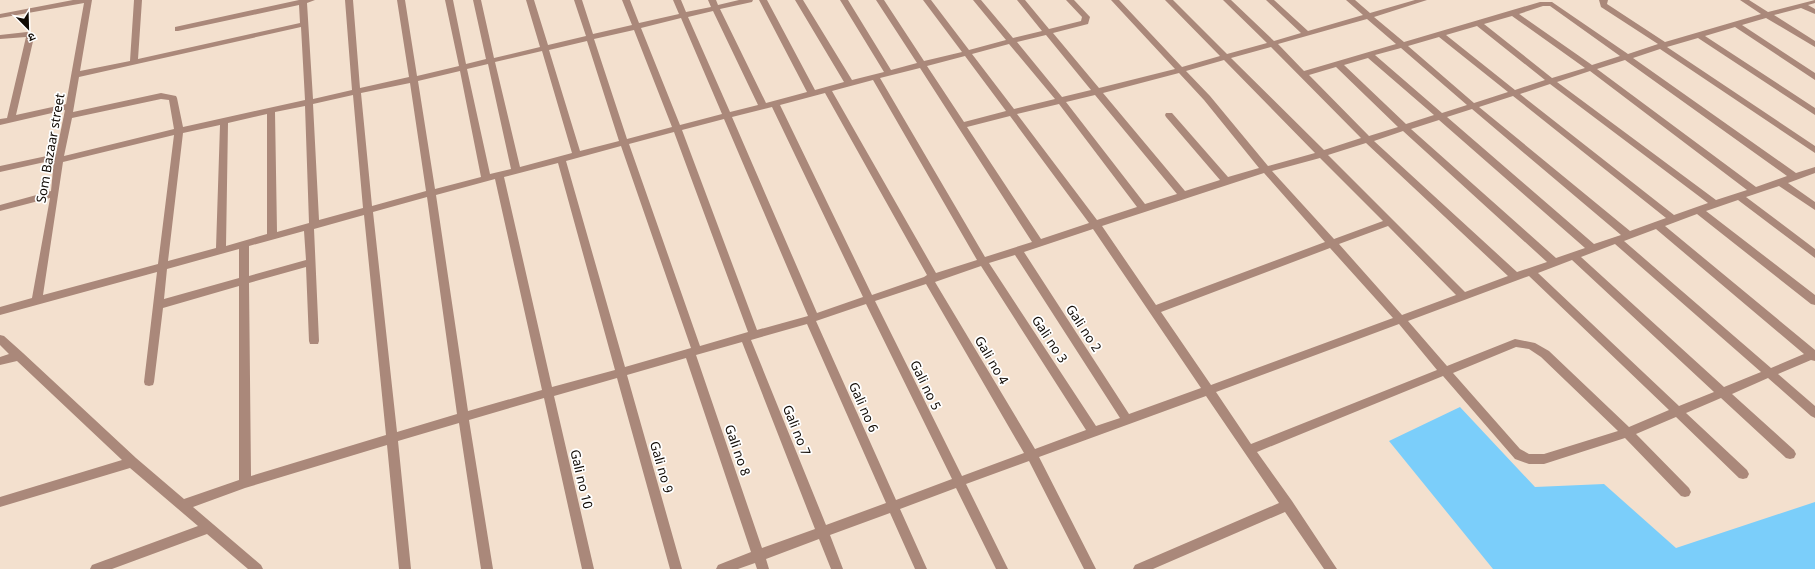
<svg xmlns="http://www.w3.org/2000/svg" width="1815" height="569" font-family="Georgia,'Noto Sans Devanagari',serif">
  <rect width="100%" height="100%" fill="#f3e0ce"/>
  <path fill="#7bcefa" d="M 1460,407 L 1535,487 L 1604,484 L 1676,548 L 1815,502 L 1815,569 L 1493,569 L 1389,441 Z"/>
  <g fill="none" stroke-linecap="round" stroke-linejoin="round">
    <path fill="#aa887a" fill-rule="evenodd" d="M 73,0 L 92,0 L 80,71 L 130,61 L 134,0 L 142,0 L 138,59 L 300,23 L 299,5 L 178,31 L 175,31 L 175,27 L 299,0 L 315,0 L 307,3 L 313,99 L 352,90 L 345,0 L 353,0 L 360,88 L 409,77 L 397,0 L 405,0 L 417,76 L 459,66 L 445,0 L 453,0 L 466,64 L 486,59 L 473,0 L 481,0 L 494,58 L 540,47 L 526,0 L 534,0 L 548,45 L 586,36 L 574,0 L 582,0 L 593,34 L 632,25 L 622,0 L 630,0 L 639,23 L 679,14 L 673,0 L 681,0 L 686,12 L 711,7 L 708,0 L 716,0 L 718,5 L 739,0 L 753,0 L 752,2 L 720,9 L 766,103 L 807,92 L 759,0 L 767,0 L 815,90 L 844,82 L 795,0 L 803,0 L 852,80 L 884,72 L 840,0 L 848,0 L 891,70 L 917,63 L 876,0 L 884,0 L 924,61 L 962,52 L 923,0 L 931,0 L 969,50 L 1006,40 L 973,0 L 981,0 L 1013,38 L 1042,31 L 1017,0 L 1025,0 L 1049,29 L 1081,21 L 1082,17 L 1066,0 L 1074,0 L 1090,17 L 1088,24 L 1053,33 L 1099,88 L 1175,69 L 1111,0 L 1119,0 L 1182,67 L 1220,56 L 1165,0 L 1173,0 L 1227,54 L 1267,43 L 1223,0 L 1231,0 L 1274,41 L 1301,33 L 1266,0 L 1274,0 L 1308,31 L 1363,15 L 1346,0 L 1355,0 L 1370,13 L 1415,0 L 1427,0 L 1374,17 L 1404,42 L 1540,2 L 1552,2 L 1628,54 L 1658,44 L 1601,7 L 1599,0 L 1608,0 L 1607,4 L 1665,42 L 1761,14 L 1740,0 L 1749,0 L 1768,12 L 1815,0 L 1815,3 L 1808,5 L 1815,9 L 1815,14 L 1801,8 L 1774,15 L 1815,41 L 1815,47 L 1766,18 L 1742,25 L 1815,73 L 1815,80 L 1735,27 L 1705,36 L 1815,108 L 1815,115 L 1698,38 L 1667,47 L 1815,146 L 1815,153 L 1660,49 L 1633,58 L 1796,173 L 1815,167 L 1815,173 L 1788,183 L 1815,202 L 1815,210 L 1779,186 L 1746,197 L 1815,249 L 1815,258 L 1738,200 L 1706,211 L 1815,295 L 1815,305 L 1811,304 L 1697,214 L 1665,226 L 1815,350 L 1815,361 L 1811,360 L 1778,374 L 1815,406 L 1815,418 L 1811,416 L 1768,378 L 1732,394 L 1794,450 L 1796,454 L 1794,458 L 1790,459 L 1786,458 L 1721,398 L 1686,413 L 1747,470 L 1749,474 L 1747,478 L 1743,479 L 1739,478 L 1676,417 L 1636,434 L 1689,488 L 1691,492 L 1689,496 L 1685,497 L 1681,496 L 1625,438 L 1544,464 L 1529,464 L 1515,459 L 1443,376 L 1257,452 L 1292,501 L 1337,569 L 1324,569 L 1285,512 L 1153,569 L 1133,569 L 1135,565 L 1279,503 L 1206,396 L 1039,457 L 1096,569 L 1084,569 L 1029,461 L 966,484 L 1008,569 L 996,569 L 956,488 L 900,509 L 927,569 L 915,569 L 890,513 L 830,535 L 843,569 L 831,569 L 819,539 L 766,559 L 769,569 L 757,569 L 755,563 L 738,569 L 716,569 L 718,565 L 751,552 L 686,358 L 627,375 L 682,569 L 670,569 L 617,378 L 554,396 L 594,569 L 582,569 L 544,398 L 469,420 L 493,569 L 481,569 L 459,423 L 398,441 L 411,569 L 399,569 L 387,445 L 245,488 L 193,507 L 261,565 L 263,569 L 248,569 L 207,534 L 112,569 L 90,569 L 92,565 L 198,526 L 130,468 L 0,507 L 0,497 L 122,460 L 17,361 L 0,365 L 0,357 L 9,354 L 0,345 L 0,335 L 4,336 L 23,353 L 136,458 L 184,499 L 239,480 L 239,286 L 163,308 L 154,382 L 153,385 L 149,386 L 145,385 L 144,382 L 157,272 L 0,315 L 0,307 L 32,298 L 50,198 L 0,211 L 0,205 L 51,191 L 54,160 L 0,172 L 0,166 L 56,154 L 65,110 L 0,125 L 0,119 L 7,118 L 26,37 L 0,39 L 0,35 L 27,32 L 34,37 L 16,115 L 66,104 L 84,3 L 0,18 L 0,14 ZM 1543,6 L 1550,6 L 1620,56 L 1592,65 L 1519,14 ZM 713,11 L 758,105 L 730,112 L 688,17 ZM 1512,16 L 1585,68 L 1552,78 L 1484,24 ZM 681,18 L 722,114 L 680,125 L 641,28 ZM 1367,19 L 1396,44 L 1304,71 L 1278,44 ZM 1477,26 L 1545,80 L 1515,90 L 1446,35 ZM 301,27 L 305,100 L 183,127 L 177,98 L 176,96 L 161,93 L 73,112 L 79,77 ZM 634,30 L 672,127 L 627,139 L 594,39 ZM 1046,35 L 1091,90 L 1062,97 L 1017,42 ZM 1439,37 L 1508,92 L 1474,103 L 1408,46 ZM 587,41 L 619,141 L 580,151 L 549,50 ZM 1009,44 L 1055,99 L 1014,109 L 972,54 ZM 1271,47 L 1361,138 L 1324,150 L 1231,58 ZM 1401,48 L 1467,105 L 1442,113 L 1375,55 ZM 542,51 L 572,153 L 520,167 L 495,62 ZM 965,56 L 1006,111 L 964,122 L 927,66 ZM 1368,58 L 1434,115 L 1406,124 L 1344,65 ZM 1224,60 L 1315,153 L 1268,166 L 1210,96 L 1186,71 ZM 1625,60 L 1787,176 L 1756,187 L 1597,69 ZM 488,64 L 511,169 L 490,174 L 467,69 ZM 1336,67 L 1398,127 L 1369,136 L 1309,75 ZM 920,68 L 1032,242 L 985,257 L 880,78 ZM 460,71 L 481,177 L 435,189 L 418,81 ZM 1590,71 L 1747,190 L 1716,200 L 1557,82 ZM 1179,73 L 1204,100 L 1259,168 L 1228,177 L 1172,113 L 1166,113 L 1165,115 L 1166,117 L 1220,180 L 1185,191 L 1103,93 ZM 873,80 L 977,260 L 936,273 L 832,91 ZM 410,83 L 426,191 L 372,206 L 361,93 ZM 1550,84 L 1708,203 L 1674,215 L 1520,94 ZM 825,93 L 927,275 L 924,277 L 872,295 L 780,105 ZM 353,95 L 363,208 L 319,220 L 313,104 ZM 1095,95 L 1177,194 L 1145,204 L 1066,102 ZM 1513,96 L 1666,218 L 1630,231 L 1479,107 ZM 161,99 L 169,100 L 174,129 L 64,156 L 72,118 ZM 1059,104 L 1137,207 L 1097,220 L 1017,114 ZM 305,106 L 309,223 L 277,232 L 275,112 ZM 772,107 L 863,297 L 817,313 L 732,117 ZM 1472,109 L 1621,235 L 1594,244 L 1447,117 ZM 267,114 L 267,234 L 226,246 L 228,123 ZM 1010,116 L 1089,223 L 1041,239 L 967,127 ZM 724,119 L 808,316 L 757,330 L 682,130 ZM 1439,120 L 1585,248 L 1556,258 L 1411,129 ZM 220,125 L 216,248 L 168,261 L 183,133 ZM 1403,131 L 1547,262 L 1517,272 L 1374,141 ZM 674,132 L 748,332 L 700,346 L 629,144 ZM 174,135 L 158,264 L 43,295 L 63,162 ZM 1366,143 L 1508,276 L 1465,292 L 1328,155 ZM 621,146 L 691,348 L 625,367 L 566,161 ZM 1320,158 L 1383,221 L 1334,239 L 1272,171 ZM 558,163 L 615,370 L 552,387 L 504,177 ZM 1264,173 L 1325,242 L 1156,305 L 1102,226 ZM 495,179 L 542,390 L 468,411 L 436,195 ZM 427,197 L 457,414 L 397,432 L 373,212 ZM 364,215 L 386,435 L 251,476 L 249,283 L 306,267 L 309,341 L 310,344 L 318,344 L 319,341 L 314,229 ZM 1388,226 L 1456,295 L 1402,315 L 1339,244 ZM 1093,229 L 1201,388 L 1129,414 L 1024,252 ZM 1656,229 L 1804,354 L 1771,368 L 1624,241 ZM 304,231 L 306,260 L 249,276 L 249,246 ZM 1615,244 L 1761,372 L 1724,387 L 1581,257 ZM 1330,248 L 1393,318 L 1211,385 L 1161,312 ZM 239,249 L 239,278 L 164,299 L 167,269 ZM 1015,255 L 1120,418 L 1096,426 L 989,263 ZM 1572,260 L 1714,392 L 1679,406 L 1538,273 ZM 981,266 L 1086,430 L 1035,449 L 935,282 ZM 1529,276 L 1669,410 L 1629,427 L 1549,351 L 1535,343 L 1515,339 L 1447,366 L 1408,321 ZM 926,284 L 1024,453 L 962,476 L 875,301 ZM 866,304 L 952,479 L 896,500 L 816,321 ZM 807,324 L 886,503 L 826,525 L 751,340 ZM 1399,324 L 1437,370 L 1251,444 L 1216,392 ZM 742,342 L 815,529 L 762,548 L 696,355 ZM 1516,347 L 1529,349 L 1541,357 L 1618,431 L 1544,454 L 1529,454 L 1520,449 L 1453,373 Z"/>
  </g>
  <g text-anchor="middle" stroke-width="3.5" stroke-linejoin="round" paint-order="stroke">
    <g font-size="13" fill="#110b05" stroke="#fff">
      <text transform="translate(50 148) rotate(-80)" y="5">Som Bazaar street</text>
      <text transform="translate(1084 328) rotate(57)" y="5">Gali no 2</text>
      <text transform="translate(1050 339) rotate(57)" y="5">Gali no 3</text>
      <text transform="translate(992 360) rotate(60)" y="5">Gali no 4</text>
      <text transform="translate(926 385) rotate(64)" y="5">Gali no 5</text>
      <text transform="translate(864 407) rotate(66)" y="5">Gali no 6</text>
      <text transform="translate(797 430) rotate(68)" y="5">Gali no 7</text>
      <text transform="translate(738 450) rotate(71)" y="5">Gali no 8</text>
      <text transform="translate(662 467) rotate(74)" y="5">Gali no 9</text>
      <text transform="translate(582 479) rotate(77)" y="5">Gali no 10</text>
    </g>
  </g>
  <g transform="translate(28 28) rotate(157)" stroke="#ffffff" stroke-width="3" paint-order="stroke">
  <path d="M0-3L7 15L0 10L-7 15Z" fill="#110b05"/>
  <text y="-6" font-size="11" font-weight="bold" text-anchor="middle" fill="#110b05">उ</text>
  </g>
</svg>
